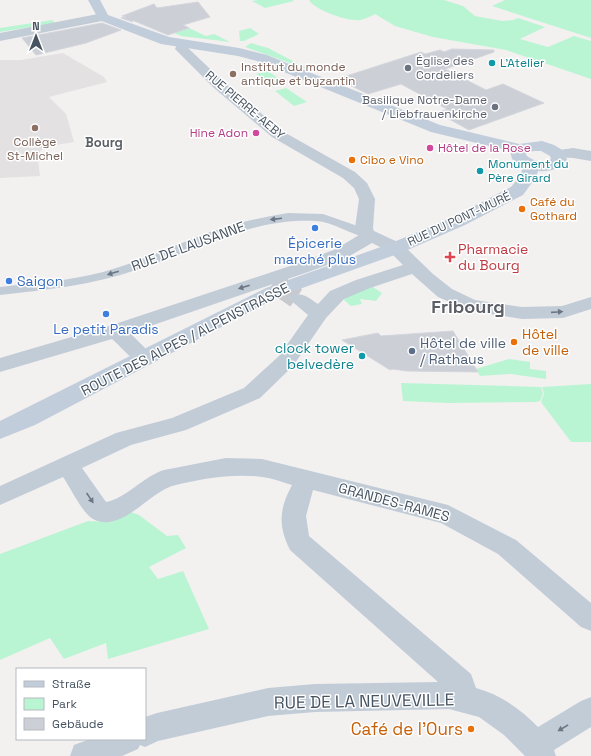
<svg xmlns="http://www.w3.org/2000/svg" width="591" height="756" font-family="'Space Grotesk',sans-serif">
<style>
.education{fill:#e4e1e2}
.green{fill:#baf5d3}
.building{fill:#cccfd6;stroke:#d4d6dd}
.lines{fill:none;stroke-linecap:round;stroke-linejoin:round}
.minor-tunnel-far1{stroke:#c8c9cc;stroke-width:16;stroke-dasharray:16 8;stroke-linecap:butt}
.minor-tunnel{stroke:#c8c9cc;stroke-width:21;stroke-dasharray:21 10;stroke-linecap:butt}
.pedestrian{fill:#c2ccd7;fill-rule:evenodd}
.minor{fill:#c2ccd7;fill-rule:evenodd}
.tertiary{fill:#c2ccd7;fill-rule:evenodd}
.secondary{fill:#c1cddb;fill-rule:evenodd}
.oneway{fill:#6b7784}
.culture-dot{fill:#0f9aa8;stroke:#fff;stroke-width:1.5}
.worship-dot{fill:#6b7280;stroke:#fff;stroke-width:1.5}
.education-dot{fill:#8d6e63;stroke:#fff;stroke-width:1.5}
.hotel-dot{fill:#d1479c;stroke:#fff;stroke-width:1.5}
.food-dot{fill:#e8710a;stroke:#fff;stroke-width:1.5}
.shop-dot{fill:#3f7fe0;stroke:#fff;stroke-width:1.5}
.health-dot{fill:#e0444e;stroke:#fff;stroke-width:1.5}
.service-dot{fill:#5c6f8a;stroke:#fff;stroke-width:1.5}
.labels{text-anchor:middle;stroke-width:3;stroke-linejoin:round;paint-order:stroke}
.far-worship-label{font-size:12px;fill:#5b616d;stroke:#fff;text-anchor:start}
.far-culture-label{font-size:12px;fill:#0d838f;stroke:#fff;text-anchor:start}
.far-education-label{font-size:12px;fill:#785e54;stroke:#fff;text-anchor:start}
.far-street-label{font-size:12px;fill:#465360;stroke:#fff}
.far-hotel-label{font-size:12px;fill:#b23c85;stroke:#fff;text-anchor:end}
.far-food-label{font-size:12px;fill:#c56008;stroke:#fff;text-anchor:start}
.far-neighbourhood-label{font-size:13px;font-weight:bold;fill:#5c6066;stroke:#fff}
.shop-label{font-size:14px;fill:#366cbe;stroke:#fff}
.street-label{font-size:14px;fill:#465360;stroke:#fff}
.health-label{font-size:14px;fill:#be3a42;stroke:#fff;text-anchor:start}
.food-label{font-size:14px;fill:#c56008;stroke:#fff;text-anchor:start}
.service-label{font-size:14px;fill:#4e5e75;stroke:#fff;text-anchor:start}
.culture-label{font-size:14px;fill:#0d838f;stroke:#fff;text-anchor:end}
.near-street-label{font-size:17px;fill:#465360;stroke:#fff}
.near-food-label{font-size:17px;fill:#c56008;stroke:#fff;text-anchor:end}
.district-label{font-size:18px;font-weight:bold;fill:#5c6066;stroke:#fff}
</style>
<rect width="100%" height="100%" fill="#f3f0f0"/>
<path class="education" d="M63 53 104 77 107 82 49 97 66 114 74 142 50 146 40 151 38 160 40 176 0 178V60H21Z"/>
<g class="green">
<path d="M258 0H292L294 1 265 8 252 1Z"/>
<path d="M309 0H444L463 6 475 16 502 21 513 20 518 18 545 27 520 39 548 47 574 36 591 41V79L506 50 433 37 395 26 375 14C371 16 365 19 360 20 349 22 314 10 309 0Z"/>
<path d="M505 0H591V38L492 6Z"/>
<path d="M52 20 55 23 0 32V28Z"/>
<path d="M189 28 206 36 214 34 230 42 181 36 174 33Z"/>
<path d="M250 28 259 34 244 41H240L239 31Z"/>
<path d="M251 43 268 48 310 70 245 47Z"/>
<path d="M268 71 278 78 282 84 270 87 265 80 256 74Z"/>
<path d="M286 88 307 102 294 106 275 91Z"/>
<path d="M370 285 382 293 376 301 360 299 362 304 351 306 344 300 345 296Z"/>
<path d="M509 359 530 362V369L546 371V379L511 374 480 376 476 369Z"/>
<path d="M401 383 541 387 543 394 540 401 536 402 448 403 403 401Z"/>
<path d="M591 384V442H571L541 402 544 394 542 387Z"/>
<path d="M128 511 139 515 167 536 178 535 186 548 149 567 158 579 183 571 209 629 108 659 106 643 64 659 50 638 0 660V554L88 521 110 522Z"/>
</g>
<g class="building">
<path d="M198 2 210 17 183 25 189 28 168 35 132 20 133 22 121 18 126 17 122 16 154 4 157 8Z"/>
<path d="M102 23 121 30 86 43 36 55 22 38Z"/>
<path d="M452 49 494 50V52L445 69 486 90 503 84 544 103 469 130 438 113 447 109 401 84 368 94 337 79 421 52 425 54 440 50 444 52Z"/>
<path d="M453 331 478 372 407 371 392 369 390 370 342 340 378 333 381 336Z"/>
</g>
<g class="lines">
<path class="minor-tunnel-far1" d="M274 282 281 287"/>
<path class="minor-tunnel" d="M279 286 298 299"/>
<path class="pedestrian" d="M288 213 323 214 372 231 374 234 372 237 367 238C350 234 333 222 316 221 251 217 196 251 136 270 92 285 47 290 0 295V287C34 283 69 281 103 272 147 260 188 238 232 225 250 220 269 216 288 213Z"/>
<g class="minor">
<path d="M183 40 187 41 189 44 188 48 224 82 282 131 355 172 367 183 375 199 373 228 374 231 402 244 433 274 452 289 475 300 522 307 562 306 591 297V309L563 318 522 319 471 311 438 297 412 274 370 288 344 299 326 318 293 366 260 398 186 430 131 445 82 468 106 502C125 499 144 476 164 470L226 458 262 459 448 505 516 540 591 603V631L581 627 498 554 441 523 313 490 306 516 309 536 471 674 476 688C501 695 520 709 538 727L581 701 591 697V727L554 750 556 756H525L504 735 479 717 449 709 315 712 268 716 158 741 145 747 140 745 138 749 122 756H70L74 745 90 739H145V717L157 713 268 688 315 684 438 682 290 550C278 526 279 509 292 485 282 482 272 478 262 477 235 473 198 479 172 486 149 493 120 534 93 519 83 514 70 487 63 477L0 505V486L116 433 172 418 244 388 279 356 308 315 289 299 291 295C303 292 309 298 318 304L330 291 356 280 403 265 390 252 372 243 348 257 311 271 130 333 155 358 152 363C135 367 124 349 112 339L0 372V358L109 326 299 263 336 249 359 235 355 228 359 199 354 188 343 178 272 137 214 88 175 49 179 41Z"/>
<path d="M573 148 591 151V161L573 158 553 157 550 154 553 151Z"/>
</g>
<path class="tertiary" d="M103 13 109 17 107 20 0 41V33Z"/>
<path class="secondary" d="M88 0H100L108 15 169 37 239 48 267 55 440 125 519 144 542 141 554 145 564 151 567 160C561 169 549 172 538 171L536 177 523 195 465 225 403 252 280 296 35 425 0 439V421L266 288 389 244 453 217 511 187 520 176 523 167 512 159 510 151 431 132 257 61 238 56 161 44 99 20ZM535 151H541L550 156 551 159C542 164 533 161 526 155L527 152Z"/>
</g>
<defs><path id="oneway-solid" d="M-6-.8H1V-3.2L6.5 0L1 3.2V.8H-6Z"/></defs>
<g class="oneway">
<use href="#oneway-solid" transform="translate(276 219) rotate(173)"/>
<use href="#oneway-solid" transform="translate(113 273) rotate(162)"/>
<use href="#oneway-solid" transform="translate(244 287) rotate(162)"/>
<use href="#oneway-solid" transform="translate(557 312) rotate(-4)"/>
<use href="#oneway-solid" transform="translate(90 498) rotate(56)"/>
<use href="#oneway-solid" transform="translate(563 728) rotate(149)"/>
</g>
<g class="culture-dot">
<circle cx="492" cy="63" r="4"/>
<circle cx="480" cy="171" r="4"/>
<circle cx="362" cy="356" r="4"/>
</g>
<g class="worship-dot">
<circle cx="408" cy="68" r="4"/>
<circle cx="495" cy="107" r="4"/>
</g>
<g class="education-dot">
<circle cx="233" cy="74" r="4"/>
<circle cx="35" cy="128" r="4"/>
</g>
<g class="hotel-dot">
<circle cx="256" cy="133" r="4"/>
<circle cx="430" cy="148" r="4"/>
</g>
<g class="food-dot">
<circle cx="352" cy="160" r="4"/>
<circle cx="522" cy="209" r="4"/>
<circle cx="514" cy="342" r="4"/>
<circle cx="471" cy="729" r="4"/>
</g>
<g class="shop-dot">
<circle cx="315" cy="228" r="4"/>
<circle cx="9" cy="281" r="4"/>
<circle cx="106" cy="314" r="4"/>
</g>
<path class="health-dot" d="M448 251h4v4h4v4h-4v4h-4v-4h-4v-4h4z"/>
<circle class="service-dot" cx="412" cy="351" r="4"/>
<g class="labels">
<g class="far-worship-label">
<text x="416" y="65">Église des<tspan x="416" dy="14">Cordeliers</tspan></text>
<text x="487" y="104" text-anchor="end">Basilique Notre-Dame<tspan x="487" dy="14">/ Liebfrauenkirche</tspan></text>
</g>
<g class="far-culture-label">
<text x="500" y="67">L'Atelier</text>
<text x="488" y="168">Monument du<tspan x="488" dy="14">Père Girard</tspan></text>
</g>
<g class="far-education-label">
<text x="241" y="71">Institut du monde<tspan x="241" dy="14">antique et byzantin</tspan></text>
<text x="35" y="146" text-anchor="middle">Collège<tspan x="35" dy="14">St-Michel</tspan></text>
</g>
<g class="far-street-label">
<text transform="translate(245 105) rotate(40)" y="4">RUE PIERRE-AEBY</text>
<text transform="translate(459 219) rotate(-25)" y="4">RUE DU PONT-MURÉ</text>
</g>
<g class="far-hotel-label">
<text x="248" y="137">Hine Adon</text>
<text x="438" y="152" text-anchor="start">Hôtel de la Rose</text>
</g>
<g class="far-food-label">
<text x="360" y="164">Cibo e Vino</text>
<text x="530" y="206">Café du<tspan x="530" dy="14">Gothard</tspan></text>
</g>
<g class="far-neighbourhood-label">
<text x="104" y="147">Bourg</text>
</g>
<g class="shop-label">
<text x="315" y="248">Épicerie<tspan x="315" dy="16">marché plus</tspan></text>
<text x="17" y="286" text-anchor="start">Saigon</text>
<text x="106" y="334">Le petit Paradis</text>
</g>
<g class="street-label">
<text transform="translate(188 246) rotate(-20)" y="5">RUE DE LAUSANNE</text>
<text transform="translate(185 339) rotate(-27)" y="5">ROUTE DES ALPES / ALPENSTRASSE</text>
<text transform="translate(394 502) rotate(15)" y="5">GRANDES-RAMES</text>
</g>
<g class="health-label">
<text x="458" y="254">Pharmacie<tspan x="458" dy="16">du Bourg</tspan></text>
</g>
<g class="food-label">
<text x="522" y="339">Hôtel<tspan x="522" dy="16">de ville</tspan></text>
</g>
<g class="service-label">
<text x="420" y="348">Hôtel de ville<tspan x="420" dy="16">/ Rathaus</tspan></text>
</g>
<g class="culture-label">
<text x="354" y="353">clock tower<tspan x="354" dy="16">belvedère</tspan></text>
</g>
<g class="near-street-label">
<text transform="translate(364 701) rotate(-1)" y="6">RUE DE LA NEUVEVILLE</text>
</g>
<g class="near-food-label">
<text x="463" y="735">Café de l'Ours</text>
</g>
<g class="district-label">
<text x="468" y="313">Fribourg</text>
</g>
</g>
<rect x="16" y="668" width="130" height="72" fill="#ffffff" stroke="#b5babf"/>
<rect x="24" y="681" width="20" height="6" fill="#c1cddb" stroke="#b5babf"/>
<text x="52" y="688" font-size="12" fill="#465360">Straße</text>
<rect x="24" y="698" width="20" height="12" fill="#baf5d3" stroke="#b5babf"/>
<text x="52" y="708" font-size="12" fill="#465360">Park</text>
<rect x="24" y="718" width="20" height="12" fill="#cccfd6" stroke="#b5babf"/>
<text x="52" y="728" font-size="12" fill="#465360">Gebäude</text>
<g transform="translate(36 36)" stroke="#ffffff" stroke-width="3" paint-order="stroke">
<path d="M0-3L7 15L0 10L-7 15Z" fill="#465360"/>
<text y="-6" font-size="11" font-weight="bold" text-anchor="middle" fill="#465360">N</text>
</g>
</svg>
